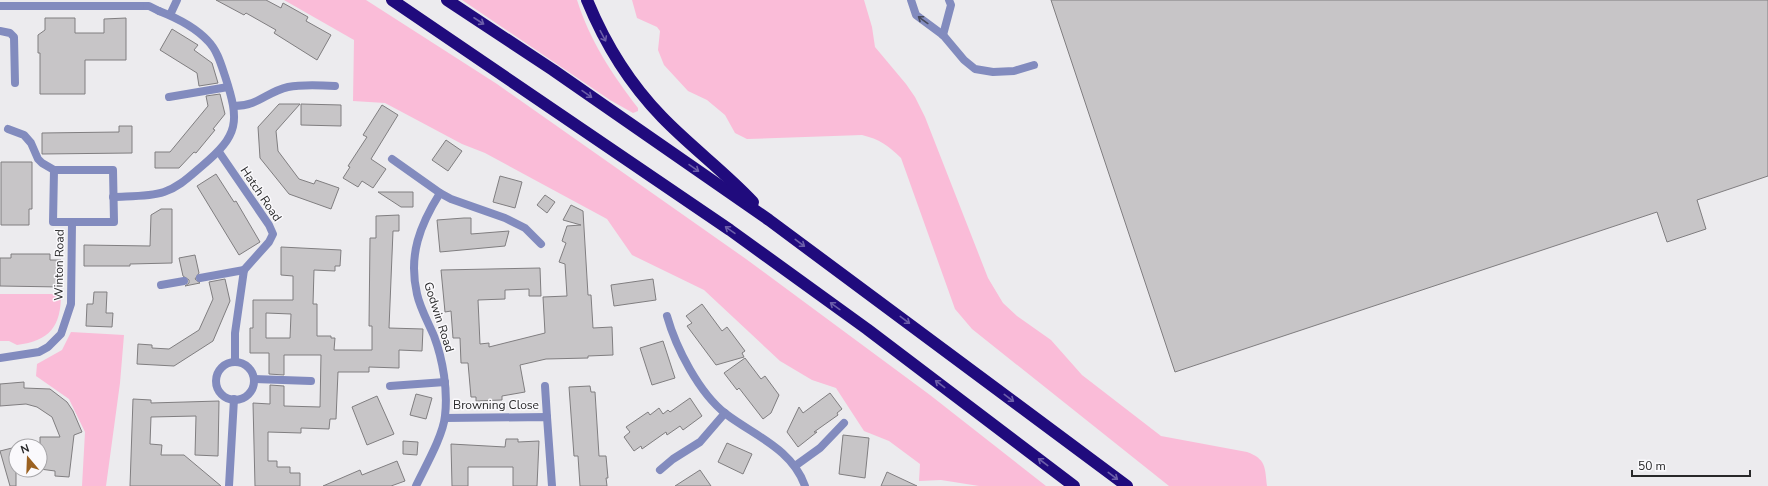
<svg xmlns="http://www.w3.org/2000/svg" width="1768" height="486" font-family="'Nunito Sans',sans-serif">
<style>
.green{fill:#fabcd8}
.building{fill:#c7c5c7;stroke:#807e80;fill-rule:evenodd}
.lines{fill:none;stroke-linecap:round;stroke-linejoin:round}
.lane{stroke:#828bbe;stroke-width:8}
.street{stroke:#828bbe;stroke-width:8}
.highway{stroke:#200b7d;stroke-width:12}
.oneway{stroke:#484b5d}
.oneway2{stroke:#6c5ea9}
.labels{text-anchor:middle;stroke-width:3;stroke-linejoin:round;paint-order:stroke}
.street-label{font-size:12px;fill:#282829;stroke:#faf9fc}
</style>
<rect width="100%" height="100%" fill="#ecebee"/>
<g class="green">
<path d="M284 0H366L497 84 746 259 930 395 1046 486H979L941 480 919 481 920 464 889 441 864 431 836 388 812 380 780 361 704 290 632 255 607 219 485 153 462 144 385 103 353 101 354 40Z"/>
<path d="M462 0H577C590 41 612 74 638 108V111L633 113 610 100Z"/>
<path d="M632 0H864L872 27 875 47 906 84 915 97 925 117 988 278 1003 303 1017 316 1051 340 1082 375 1161 436 1247 452C1266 459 1265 467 1267 486H1169L972 329 955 309 901 158C889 146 879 139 862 135L747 139 735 133 725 115 707 100 688 91 664 65 658 50 660 31 657 27 637 18Z"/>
<path d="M0 294H61C61 326 50 341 17 345L9 341H0Z"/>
<path d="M71 332 124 335 120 383 106 486H82L85 432 69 399 36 376 37 364 62 350Z"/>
</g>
<g class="building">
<path d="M216 0H266L281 8 283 3 308 17 306 21 331 35 317 60 274 33 276 30 246 13 244 15Z"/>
<path d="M1051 0H1768V176L1697 200 1706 229 1667 242 1657 212 1175 372Z"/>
<path d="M45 18H75V33H104V19L126 18V60H85V94H40V53H38V35L45 30Z"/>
<path d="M172 29 198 45 194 50 212 63 218 83 199 86 197 73 160 50Z"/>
<path d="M220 94 225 114 213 129 215 130 196 153 194 152 179 168H155V152H170L208 106 206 96Z"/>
<path d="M279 104H300L276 131 278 151 299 179 314 184 316 180 339 188 331 209 289 194 260 158 258 127Z"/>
<path d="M301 104 341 105V126L301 125Z"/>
<path d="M382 105 398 115 371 159 386 169 373 188 362 181 358 187 343 178 350 167 348 166 367 137 363 135Z"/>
<path d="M119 126H132V153L42 154V133L119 132Z"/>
<path d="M446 140 462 151 448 171 432 160Z"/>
<path d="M1 162H32V209H29V225H1Z"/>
<path d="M216 174 234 202 236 201 260 242 239 255 197 186Z"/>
<path d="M500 176 522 182 515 208 493 202Z"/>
<path d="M378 192H413V207H401Z"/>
<path d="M545 195 555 202 547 213 537 205Z"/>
<path d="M571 205 583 211 588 295H591L593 328 612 327 613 355 588 356V358L546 359 520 365 525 392 502 396V400L476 401V397H471L468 363H461L460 338H453L451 311 445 312 441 270 540 268 541 296H529V289L505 290V299L478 300 480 344 489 343V347L545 333 543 297 567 296 565 264 559 262 566 243 562 241 567 226 581 225 563 220Z"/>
<path d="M161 209H172V263L130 264V266H84V245L150 246 151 215Z"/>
<path d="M399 215V231H393L389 328 423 329 422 351 399 350V368L369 367V372H338L336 419H330L329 429 301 428V433L268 432V461H277V467H290V473H300V486H255L253 403 270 404V385L284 386V406L320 407 321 355H284V375L269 374V353H250V328H253V300H293V276L281 275V247L341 250 340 266H335V271L314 270 313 304H317V336H331V338H335L334 350H372V326H369L370 238H376V216ZM266 313 291 314 290 338H266Z"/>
<path d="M464 218H471V234L509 231 505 246 440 252 437 220Z"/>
<path d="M11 254H50V260H61V287L0 286V258H11Z"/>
<path d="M195 255 199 273 195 279 200 283 185 286 189 283V280L183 276 179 258Z"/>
<path d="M225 279 230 301 213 341 174 366 137 364 138 344 152 345V348L169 349 199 330 213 299 209 282Z"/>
<path d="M653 279 656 300 614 306 611 285Z"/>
<path d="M94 292H107L106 313H113L112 327 86 326 87 304H93Z"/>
<path d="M702 304 722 331 727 327 745 351 742 353 744 357 716 365 687 326 692 323 686 316Z"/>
<path d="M663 341 675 378 652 385 640 348Z"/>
<path d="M745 358 761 379 765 376 779 395 771 413 763 419 739 388 737 390 724 373Z"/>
<path d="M24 382V388L50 389 67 402 73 411 82 432 74 435 69 477 55 476V471L40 469V437H60L52 417 37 407 26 404 0 406V384Z"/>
<path d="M590 386 591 392H595L599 456H606L608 478H606L607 486H580L578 456H574L569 387Z"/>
<path d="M830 393 842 409 837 413 838 415 814 432H817L798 447 787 432 799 407 803 413Z"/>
<path d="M416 394 432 398 426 419 410 415Z"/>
<path d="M377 396 394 434 367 445 352 407Z"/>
<path d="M690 398 702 416 683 430 680 426 667 435 666 432 642 449 641 446 634 451 624 437 630 432 626 427 648 412 650 415 659 408 663 414 668 410 670 412Z"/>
<path d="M133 399 151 400V403L219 401 218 456 195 455 196 416 151 417 150 444 162 445 161 455H184L221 486H130Z"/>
<path d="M843 435 869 438 865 478 839 474Z"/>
<path d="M506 439H518V442L539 441 537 486H513V467H468V486H452L451 444 505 447Z"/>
<path d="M403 441 418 442 417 455 403 454Z"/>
<path d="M727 443 752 454 743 474 718 462Z"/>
<path d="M16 447V486H10L0 451Z"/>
<path d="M397 461 405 481 391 486H323L360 470 362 475Z"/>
<path d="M700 470 711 486H675Z"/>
<path d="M887 472 917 486H881Z"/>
</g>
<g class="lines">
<g class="lane">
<path d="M911 0 916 15 943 35 964 60 975 69 993 72 1014 71 1034 65"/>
<path d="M140 6H149L159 11"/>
<path d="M943 35 951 5 949 0"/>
<path d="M169 97 228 87"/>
<path d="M8 129 24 135 31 143 38 159 42 163 54 170"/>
<path d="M200 278 244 270"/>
<path d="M161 285 184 281"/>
<path d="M254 379 311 381"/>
<path d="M795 466 820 448 844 423"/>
</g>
<g class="street">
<path d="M0 6H140"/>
<path d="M170 15 177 0"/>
<path d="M0 31 10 33 14 37 15 83"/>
<path d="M234 106C259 106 266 92 288 87 303 84 319 85 335 86"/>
<path d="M219 152 269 225 273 234 269 242 244 270 235 333V362"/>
<path d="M392 159 440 193C420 225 408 255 417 294 420 308 428 322 434 336 443 360 448 390 445 416 443 436 425 467 416 486"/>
<path d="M54 170H113L114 222H53Z"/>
<path d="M440 193 451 199 505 218 525 228 541 244"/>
<path d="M113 197C129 196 149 197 164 192 179 187 190 176 202 166 239 135 240 122 225 76 221 64 217 50 208 41 195 27 177 18 159 11"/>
<path d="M667 316C676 348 699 393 726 414 755 436 792 449 805 486"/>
<path d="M0 358 39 352 48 347 61 334 71 304 72 223"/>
<circle cx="235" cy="381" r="19"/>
<path d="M390 386 445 382"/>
<path d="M545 386 547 417"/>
<path d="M445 418 547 417 552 486"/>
<path d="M660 470 673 459 700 442 725 413"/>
<path d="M229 486 234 399"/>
</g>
<g class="highway">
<path d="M392 0 730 230 867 329 1074 486"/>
<path d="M447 0 553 70 769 220 1127 486"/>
<path d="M587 0C605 44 629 83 662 117 691 147 725 172 753 202"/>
</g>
</g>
<defs><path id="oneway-shaft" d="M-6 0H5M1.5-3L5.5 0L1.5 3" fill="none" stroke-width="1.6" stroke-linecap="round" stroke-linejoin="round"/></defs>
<use class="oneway" href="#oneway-shaft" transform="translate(923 20) rotate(-144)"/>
<g class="oneway2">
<use href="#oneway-shaft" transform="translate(479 21) rotate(33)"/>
<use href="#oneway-shaft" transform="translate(603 36) rotate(62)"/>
<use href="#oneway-shaft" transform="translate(587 94) rotate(35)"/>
<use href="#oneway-shaft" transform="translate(694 168) rotate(35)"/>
<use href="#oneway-shaft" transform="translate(730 230) rotate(-145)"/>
<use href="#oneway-shaft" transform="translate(800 243) rotate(37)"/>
<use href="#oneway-shaft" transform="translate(835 306) rotate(-144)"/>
<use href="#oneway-shaft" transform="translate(905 320) rotate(37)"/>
<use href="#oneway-shaft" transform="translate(940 384) rotate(-143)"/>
<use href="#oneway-shaft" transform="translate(1009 398) rotate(37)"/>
<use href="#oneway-shaft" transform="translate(1043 462) rotate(-143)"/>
<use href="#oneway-shaft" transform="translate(1113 476) rotate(37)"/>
</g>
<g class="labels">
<g class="street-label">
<text transform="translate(261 194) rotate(56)" y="4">Hatch Road</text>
<text transform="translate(59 265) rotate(-89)" y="4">Winton Road</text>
<text transform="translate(439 317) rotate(72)" y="4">Godwin Road</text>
<text x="496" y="409">Browning Close</text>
</g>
</g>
<g transform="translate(28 458) rotate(341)"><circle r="19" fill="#faf9fc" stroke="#a6a5a8"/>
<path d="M0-3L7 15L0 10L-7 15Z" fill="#9b6120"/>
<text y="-6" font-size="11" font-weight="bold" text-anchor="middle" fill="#282829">N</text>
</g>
<path d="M1632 470v6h118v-6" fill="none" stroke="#282829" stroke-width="2"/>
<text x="1638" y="470" font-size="12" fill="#282829" stroke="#faf9fc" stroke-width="3" paint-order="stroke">50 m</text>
</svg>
